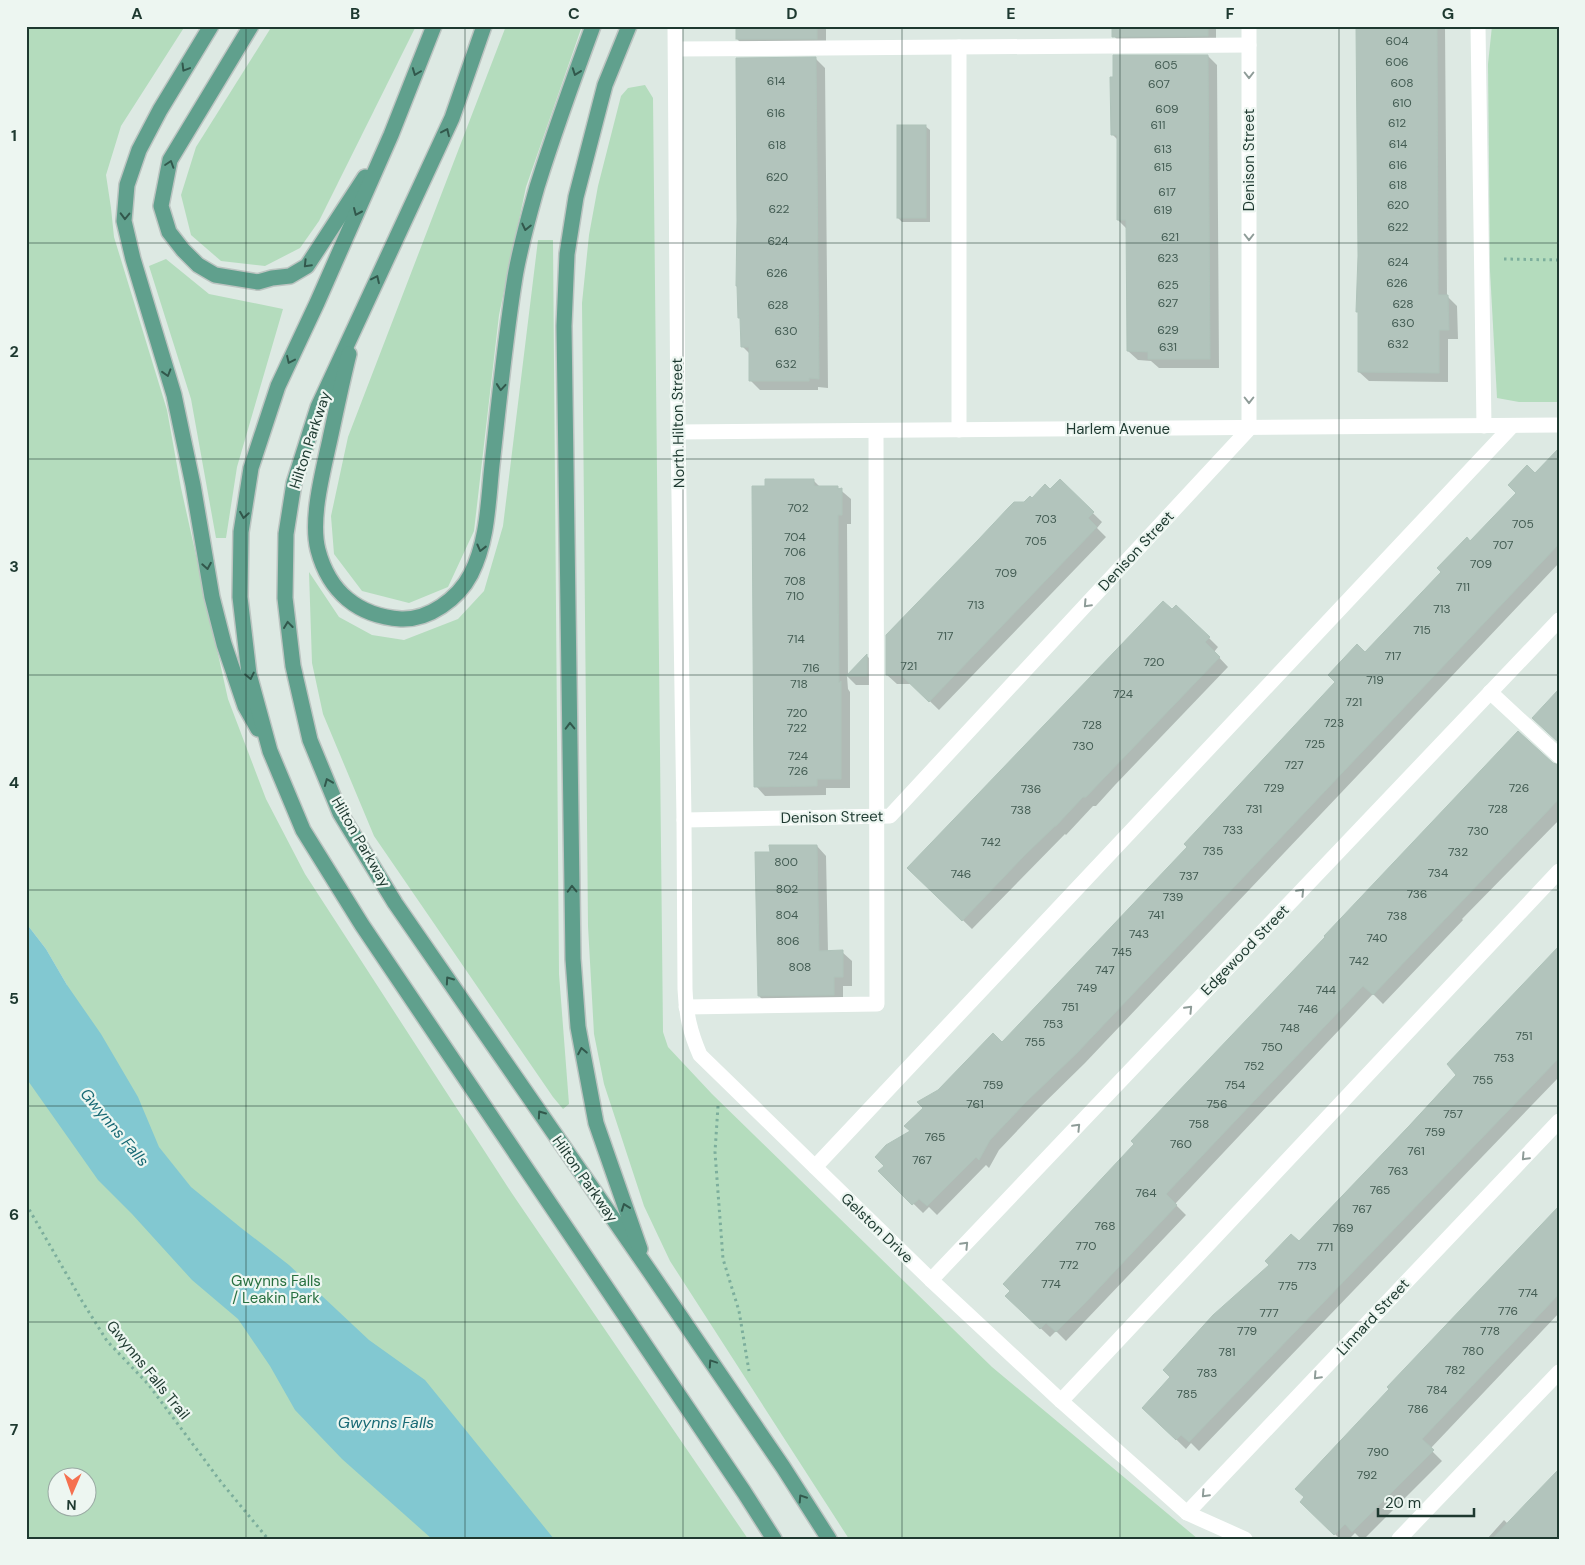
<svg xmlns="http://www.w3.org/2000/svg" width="1585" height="1565" font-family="'DM Sans',sans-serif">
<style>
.green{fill:#b4dcbd;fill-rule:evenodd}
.water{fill:#82c8d1}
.shadow{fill:#0003}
.building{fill:#b2c4bc;stroke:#afc3ba}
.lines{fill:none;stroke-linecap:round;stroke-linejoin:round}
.primary-casing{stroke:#bcc4c1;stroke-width:18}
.path{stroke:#7cae9c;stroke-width:3;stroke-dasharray:2.5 4;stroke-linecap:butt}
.service{stroke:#fff;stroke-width:15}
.minor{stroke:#fff;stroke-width:15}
.primary{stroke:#60a08d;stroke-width:15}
.oneway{stroke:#32584c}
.oneway2{stroke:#8e9c98}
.grid{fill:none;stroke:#1e3930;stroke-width:1;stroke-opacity:0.55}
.labels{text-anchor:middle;stroke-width:4.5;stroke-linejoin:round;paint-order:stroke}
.number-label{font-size:12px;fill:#435c53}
.street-label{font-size:15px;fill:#1e3930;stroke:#edf6f1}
.park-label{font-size:15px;fill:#287040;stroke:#edf6f1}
.water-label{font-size:16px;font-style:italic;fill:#186a75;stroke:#edf6f1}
.neatline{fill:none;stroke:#1e3930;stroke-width:2}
.grid-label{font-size:16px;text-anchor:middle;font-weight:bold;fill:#1e3930}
</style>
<rect width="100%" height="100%" fill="#dde9e3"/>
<g class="green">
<path d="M26 26H185L121 126 106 175 111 208 114 237 167 410 181 488 228 699 266 799 305 874 511 1192 748 1539H26V1014L67 985 46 949 26 923ZM58 1478H88V1508H58Z"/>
<path d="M272 26H416L319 221 300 248 265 266 221 261 191 235 181 195 196 147Z"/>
<path d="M506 26H582L526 187 499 315 474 531 448 587 409 603 362 591 334 554 331 516 348 437Z"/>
<path d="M1492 26H1559V402H1519L1497 398 1490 271 1488 64Z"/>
<path d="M645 85 653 98 663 1032 668 1047 712 1094 992 1367 1198 1539H849L670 1261 644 1206 604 1084 594 1034 588 926 582 303 589 235 598 186 621 96 628 88Z"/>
<path d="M538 240H553L559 974 569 1104 563 1109 553 1097 374 836 323 714 312 663 309 572 339 617 372 635 404 640 458 619 484 591 503 526Z"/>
<path d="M166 259 209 294 283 309 237 467 226 538H216L191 399 149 266Z"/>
</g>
<path class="water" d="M26 923 46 949 67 985 101 1034 138 1097 159 1147 191 1187 240 1227 289 1265 369 1340 425 1380 554 1539H432L342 1459 295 1410 270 1366 238 1319 192 1280 132 1214 98 1180 26 1078Z"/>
<g class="shadow">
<path d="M737 26H826V48H746L737 39Z"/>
<path d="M1114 26H1216V44L1122 45 1114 36Z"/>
<path d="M1358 26H1445L1447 296 1457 306 1458 339H1448V382L1369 381 1359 372Z"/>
<path d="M1208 56 1217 65 1219 368H1159L1151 361 1138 360 1128 351 1127 229 1118 220V140L1112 134Z"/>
<path d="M816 59 825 68 828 388 818 387V390H760L751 381V355L743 347Z"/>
<path d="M925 126 930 130V222H902L898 218Z"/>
<path d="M1559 464V563L1085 1063 1035 1112 999 1150 989 1168 986 1165 937 1215 929 1207 923 1213 880 1171 912 1131 925 1108 939 1091 1003 1044 1189 847 1365 654 1535 475Z"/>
<path d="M813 480 821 488 837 487 851 499V524H847L848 676 867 656 876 665V685H856L847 676 848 689 850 692V788H826V795L765 796 756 786 767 487Z"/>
<path d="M1060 481 1102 522 1097 528 1106 537 939 710 912 684H897L887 675 1024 503 1050 491Z"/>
<path d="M1172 611 1209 638 1218 647 1214 652 1228 667 1115 785 1096 806H1093L1066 835 1065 834 972 929 909 868Z"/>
<path d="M1552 764 1559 766V820L1462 919 1463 920 1383 1004 1373 994 1175 1204 1186 1215 1066 1341 1056 1331 1050 1337 1016 1305Z"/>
<path d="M817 846 826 856 828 952H842L852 961V986H843V1004L768 1005 759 996 771 853Z"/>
<path d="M1559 947V1077L1199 1451 1191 1443 1186 1449 1153 1417 1299 1243 1457 1075Z"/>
<path d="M1559 1207V1313L1430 1449 1442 1461 1364 1539H1361L1355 1533 1349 1539H1340L1302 1502Z"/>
<path d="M1504 1520 1508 1524 1559 1539H1487Z"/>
</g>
<g class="building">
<rect x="736" y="26" width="81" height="13"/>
<path d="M1112 26H1208V36L1112 37Z"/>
<path d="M1356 26H1437L1438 295H1448L1449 330H1439V373L1358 372V312H1356L1358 256Z"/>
<path d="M1113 55H1208L1210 359H1148V352L1127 351 1126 220H1117V135H1111L1110 77H1113Z"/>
<path d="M816 57 819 379 809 378V381H749V347H741L740 318H738L737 286H736L737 220 736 58Z"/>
<rect x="897" y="125" width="29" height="93"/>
<path d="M1559 448V544L1076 1054 1025 1103 990 1140 979 1160 976 1157 927 1206 919 1199 912 1205 878 1171 884 1166 875 1157 886 1145 910 1131 904 1126 923 1108 917 1102 938 1090 993 1033 1002 1042 1187 847 1184 844 1335 682 1328 675 1357 644 1365 652 1441 572 1437 568 1467 537 1470 541 1516 493 1508 485 1527 465 1535 473Z"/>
<path d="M765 479H814V486H838V489L842 488V515H838V545L839 683 841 681V779H817V786L754 787 752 486H765Z"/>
<path d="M1060 479 1094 512 1088 518 1097 527 929 702 901 675H886V635L978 540 1009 507 1014 502H1024L1030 496 1032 498 1045 484 1050 489Z"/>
<path d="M1163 601 1172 609 1176 605 1210 637 1205 642 1220 657 1106 776 1086 797H1083L1056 826H1055L1023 857 962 921 907 868Z"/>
<path d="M867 654V676H846Z"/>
<path d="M1559 689V743L1532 718Z"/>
<path d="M1518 731 1553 763 1559 765V799L1373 995 1363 986 1166 1194 1177 1205 1086 1302 1056 1332 1046 1323 1040 1329 1005 1296 1010 1291 1003 1284 1134 1144 1131 1141 1290 974 1325 937 1324 936Z"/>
<path d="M769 845H817L819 951 843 950V977H834V995L758 996 755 852H770Z"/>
<path d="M1559 946V1058L1189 1442 1181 1435 1176 1440 1142 1408 1170 1377 1163 1370 1213 1315 1269 1265 1265 1261 1291 1234 1299 1241 1409 1126 1456 1075 1447 1064Z"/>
<path d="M1559 1206V1294L1422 1439 1434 1450 1352 1532 1345 1524 1334 1535 1300 1502 1304 1497 1295 1489 1389 1389 1387 1387Z"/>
<path d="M1559 1469V1539H1492L1531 1498Z"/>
</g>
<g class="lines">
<g class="primary-casing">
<g id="primary">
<path d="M211 26 160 110 139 150 127 185 124 221 133 259 174 395 193 485 212 597 224 644 245 706 258 729"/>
<path d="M251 26 170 160 161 206 169 232 183 250 198 265 215 275 258 282 272 278 290 276 307 266 365 177"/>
<path d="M434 26 391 135 317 303 278 386 251 468 241 532 240 597 249 674 270 751 303 830 362 925 744 1492 774 1539"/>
<path d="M484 26 452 118 318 407 294 483 286 534 285 598 293 666 310 740 340 813 395 903 648 1269 783 1467 829 1539"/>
<path d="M629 26 605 85 576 197 567 254 564 326 573 959 578 1027 596 1123 640 1249"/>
<path d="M349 354C342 382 336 411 330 439 323 471 310 519 318 550 329 592 358 616 401 619 429 620 458 599 471 574 488 540 488 502 492 465 499 402 505 339 515 277 520 247 529 216 537 187 554 133 573 80 593 26"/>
</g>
</g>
<g class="path">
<path d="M1504 259 1559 260"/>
<path d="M718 1106 715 1152 723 1259 739 1311 749 1371"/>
<path d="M26 1204 82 1301 107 1341 148 1384 221 1482 268 1539"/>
</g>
<g class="service">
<path d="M1478 26 1484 426"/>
<path d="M959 47V430"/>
<path d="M676 49 1249 45"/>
<path d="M1490 692 1559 756"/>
<path d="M686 1007 877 1004 876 431"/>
<path d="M815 1167 1512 426"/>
<path d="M1061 1401 1559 871"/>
<path d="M1399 1539 1559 1372"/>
</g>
<g class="minor">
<path d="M675 26 678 432 684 820 685 989C686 1014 690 1032 700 1055L931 1280 1061 1401 1187 1513 1245 1539"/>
<path d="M678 432 1559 425"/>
<path d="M684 820 890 816 1249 429V26"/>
<path d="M931 1280 1559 620"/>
<path d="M1187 1513 1559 1121"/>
</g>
<use href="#primary" class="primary"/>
</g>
<defs><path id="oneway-chevron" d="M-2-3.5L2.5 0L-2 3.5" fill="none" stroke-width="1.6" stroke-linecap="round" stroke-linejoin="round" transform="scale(1.25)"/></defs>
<g class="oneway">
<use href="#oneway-chevron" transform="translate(185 68) rotate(121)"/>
<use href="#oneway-chevron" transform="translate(416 72) rotate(111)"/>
<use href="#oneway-chevron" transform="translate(576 72) rotate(110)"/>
<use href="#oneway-chevron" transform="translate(446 132) rotate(-65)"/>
<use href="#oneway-chevron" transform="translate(170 164) rotate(-72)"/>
<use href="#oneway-chevron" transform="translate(357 212) rotate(114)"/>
<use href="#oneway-chevron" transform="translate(125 216) rotate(91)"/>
<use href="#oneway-chevron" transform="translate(526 227) rotate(103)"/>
<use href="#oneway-chevron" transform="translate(307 264) rotate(134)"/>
<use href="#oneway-chevron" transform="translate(376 279) rotate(-65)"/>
<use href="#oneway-chevron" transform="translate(290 360) rotate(115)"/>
<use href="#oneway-chevron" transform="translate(167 373) rotate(73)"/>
<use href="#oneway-chevron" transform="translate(501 387) rotate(95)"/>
<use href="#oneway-chevron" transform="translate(244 515) rotate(99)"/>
<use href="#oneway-chevron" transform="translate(481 548) rotate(104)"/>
<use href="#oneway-chevron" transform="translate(207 566) rotate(80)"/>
<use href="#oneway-chevron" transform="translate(288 625) rotate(-97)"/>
<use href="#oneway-chevron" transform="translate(250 676) rotate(78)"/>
<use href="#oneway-chevron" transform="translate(570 726) rotate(-91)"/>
<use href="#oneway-chevron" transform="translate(328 782) rotate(-112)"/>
<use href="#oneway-chevron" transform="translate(572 889) rotate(-91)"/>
<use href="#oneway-chevron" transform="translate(449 980) rotate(-125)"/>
<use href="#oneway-chevron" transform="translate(582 1051) rotate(-101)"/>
<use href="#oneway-chevron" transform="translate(541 1114) rotate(-125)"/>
<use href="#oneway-chevron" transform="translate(625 1207) rotate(-110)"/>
<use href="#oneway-chevron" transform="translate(712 1363) rotate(-124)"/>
<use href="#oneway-chevron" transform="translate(802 1498) rotate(-123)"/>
</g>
<g class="oneway2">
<use href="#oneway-chevron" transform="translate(1249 75) rotate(90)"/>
<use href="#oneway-chevron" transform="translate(1249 237) rotate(90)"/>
<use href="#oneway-chevron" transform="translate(1249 400) rotate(90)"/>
<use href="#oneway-chevron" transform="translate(1087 604) rotate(133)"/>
<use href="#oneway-chevron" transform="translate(1301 892) rotate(-46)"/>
<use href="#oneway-chevron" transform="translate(1189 1009) rotate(-46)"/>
<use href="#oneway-chevron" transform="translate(1077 1127) rotate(-46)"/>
<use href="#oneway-chevron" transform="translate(1525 1157) rotate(133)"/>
<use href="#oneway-chevron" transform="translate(965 1245) rotate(-46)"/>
<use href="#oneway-chevron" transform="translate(1317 1376) rotate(133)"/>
<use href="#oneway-chevron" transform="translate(1205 1494) rotate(133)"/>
</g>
<path class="grid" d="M246 26V1539M465 26V1539M683 26V1539M902 26V1539M1120 26V1539M1339 26V1539M26 243H1559M26 459H1559M26 675H1559M26 890H1559M26 1106H1559M26 1322H1559"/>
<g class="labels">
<g class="number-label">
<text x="1397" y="45">604</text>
<text x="1397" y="66">606</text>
<text x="1166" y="69">605</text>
<text x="776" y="85">614</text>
<text x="1402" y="87">608</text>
<text x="1159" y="88">607</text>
<text x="1402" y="107">610</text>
<text x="1167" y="113">609</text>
<text x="776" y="117">616</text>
<text x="1397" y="127">612</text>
<text x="1158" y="129">611</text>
<text x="1398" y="148">614</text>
<text x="777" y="149">618</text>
<text x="1163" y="153">613</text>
<text x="1398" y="169">616</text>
<text x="1163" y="171">615</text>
<text x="777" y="181">620</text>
<text x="1398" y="189">618</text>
<text x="1167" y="196">617</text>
<text x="1398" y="209">620</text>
<text x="779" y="213">622</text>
<text x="1163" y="214">619</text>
<text x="1398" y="231">622</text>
<text x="1170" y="241">621</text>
<text x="778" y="245">624</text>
<text x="1168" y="262">623</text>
<text x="1398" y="266">624</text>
<text x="777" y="277">626</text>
<text x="1397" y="287">626</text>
<text x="1168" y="289">625</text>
<text x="1168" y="307">627</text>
<text x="1403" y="308">628</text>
<text x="778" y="309">628</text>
<text x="1403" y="327">630</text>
<text x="1168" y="334">629</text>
<text x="786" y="335">630</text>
<text x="1398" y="348">632</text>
<text x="1168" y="351">631</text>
<text x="786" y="368">632</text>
<text x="798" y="512">702</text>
<text x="1046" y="523">703</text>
<text x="1523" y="528">705</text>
<text x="795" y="541">704</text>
<text x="1036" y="545">705</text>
<text x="1503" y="549">707</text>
<text x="795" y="556">706</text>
<text x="1481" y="568">709</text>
<text x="1006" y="577">709</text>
<text x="795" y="585">708</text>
<text x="1463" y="591">711</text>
<text x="795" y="600">710</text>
<text x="976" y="609">713</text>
<text x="1442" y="613">713</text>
<text x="1422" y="634">715</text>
<text x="945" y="640">717</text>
<text x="796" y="643">714</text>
<text x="1393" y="660">717</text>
<text x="1154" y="666">720</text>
<text x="909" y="670">721</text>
<text x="811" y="672">716</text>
<text x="1375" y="684">719</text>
<text x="799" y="688">718</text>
<text x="1123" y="698">724</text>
<text x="1354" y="706">721</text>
<text x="797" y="717">720</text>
<text x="1334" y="727">723</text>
<text x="1092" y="729">728</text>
<text x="797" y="732">722</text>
<text x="1315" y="748">725</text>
<text x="1083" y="750">730</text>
<text x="798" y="760">724</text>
<text x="1294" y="769">727</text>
<text x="798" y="775">726</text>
<text x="1274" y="792">729</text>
<text x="1519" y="792">726</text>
<text x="1031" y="793">736</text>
<text x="1254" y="813">731</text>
<text x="1498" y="813">728</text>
<text x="1021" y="814">738</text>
<text x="1233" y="834">733</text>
<text x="1478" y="835">730</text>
<text x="991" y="846">742</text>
<text x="1213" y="855">735</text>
<text x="1458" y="856">732</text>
<text x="786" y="866">800</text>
<text x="1438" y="877">734</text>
<text x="961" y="878">746</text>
<text x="1189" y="880">737</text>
<text x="787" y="893">802</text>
<text x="1417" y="898">736</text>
<text x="1173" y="901">739</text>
<text x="787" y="919">804</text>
<text x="1156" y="919">741</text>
<text x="1397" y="920">738</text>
<text x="1139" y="938">743</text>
<text x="1377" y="942">740</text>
<text x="788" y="945">806</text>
<text x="1122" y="956">745</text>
<text x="1359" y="965">742</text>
<text x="800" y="971">808</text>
<text x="1105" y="974">747</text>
<text x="1087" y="992">749</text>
<text x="1326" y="994">744</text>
<text x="1070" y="1011">751</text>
<text x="1308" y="1013">746</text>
<text x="1053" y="1028">753</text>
<text x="1290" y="1032">748</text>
<text x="1524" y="1040">751</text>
<text x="1035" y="1046">755</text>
<text x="1272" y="1051">750</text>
<text x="1504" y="1062">753</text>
<text x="1254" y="1070">752</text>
<text x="1483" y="1084">755</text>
<text x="993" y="1089">759</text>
<text x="1235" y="1089">754</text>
<text x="975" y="1108">761</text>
<text x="1217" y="1108">756</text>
<text x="1453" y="1118">757</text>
<text x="1199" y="1128">758</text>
<text x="1435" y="1136">759</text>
<text x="935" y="1141">765</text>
<text x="1181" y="1148">760</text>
<text x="1416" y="1155">761</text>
<text x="922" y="1164">767</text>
<text x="1398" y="1175">763</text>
<text x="1380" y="1194">765</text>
<text x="1146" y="1197">764</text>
<text x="1362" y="1213">767</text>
<text x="1105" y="1230">768</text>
<text x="1343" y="1232">769</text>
<text x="1086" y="1250">770</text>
<text x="1325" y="1251">771</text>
<text x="1069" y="1269">772</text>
<text x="1307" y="1270">773</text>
<text x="1051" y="1288">774</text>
<text x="1288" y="1290">775</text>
<text x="1528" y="1297">774</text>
<text x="1508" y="1315">776</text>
<text x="1269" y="1317">777</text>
<text x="1247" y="1335">779</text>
<text x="1490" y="1335">778</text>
<text x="1473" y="1355">780</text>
<text x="1227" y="1356">781</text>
<text x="1455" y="1374">782</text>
<text x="1207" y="1377">783</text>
<text x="1437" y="1394">784</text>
<text x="1187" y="1398">785</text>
<text x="1418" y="1413">786</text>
<text x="1378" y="1456">790</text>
<text x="1367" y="1479">792</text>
</g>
<g class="street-label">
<text transform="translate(1249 160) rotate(-90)" y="5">Denison Street</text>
<text transform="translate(678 423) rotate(-91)" y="5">North Hilton Street</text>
<text x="1118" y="434">Harlem Avenue</text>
<text transform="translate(310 440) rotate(-72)" y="5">Hilton Parkway</text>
<text transform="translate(1136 551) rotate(-47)" y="5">Denison Street</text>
<text transform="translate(832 817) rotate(-1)" y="5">Denison Street</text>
<text transform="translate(361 842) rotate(60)" y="5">Hilton Parkway</text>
<text transform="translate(1245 950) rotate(-46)" y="5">Edgewood Street</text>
<text transform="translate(585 1179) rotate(55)" y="5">Hilton Parkway</text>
<text transform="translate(877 1228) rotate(44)" y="5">Gelston Drive</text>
<text transform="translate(1373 1317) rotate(-47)" y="5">Linnard Street</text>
<text transform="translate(148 1370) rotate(51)" y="5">Gwynns Falls Trail</text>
</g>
<g class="park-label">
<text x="276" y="1286">Gwynns Falls<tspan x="276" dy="17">/ Leakin Park</tspan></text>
</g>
<g class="water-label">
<text transform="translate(115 1127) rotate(50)" y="6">Gwynns Falls</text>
<text x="386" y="1428">Gwynns Falls</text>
</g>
</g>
<rect width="1585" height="1565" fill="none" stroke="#edf6f1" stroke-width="55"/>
<g transform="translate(72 1492) rotate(182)"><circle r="24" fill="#edf6f1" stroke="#9aaaa4"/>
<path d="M0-4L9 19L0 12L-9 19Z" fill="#f5704f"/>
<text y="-8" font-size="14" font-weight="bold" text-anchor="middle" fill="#1e3930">N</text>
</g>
<path d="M1378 1508v8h96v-8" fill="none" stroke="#1e3930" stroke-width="2.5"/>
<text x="1385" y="1508" font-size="15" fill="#1e3930" stroke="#edf6f1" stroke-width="4" paint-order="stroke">20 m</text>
<rect x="28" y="28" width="1530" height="1510" class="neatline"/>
<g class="grid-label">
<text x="137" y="19">A</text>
<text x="355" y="19">B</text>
<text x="574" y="19">C</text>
<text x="792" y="19">D</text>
<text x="1011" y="19">E</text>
<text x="1230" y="19">F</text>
<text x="1448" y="19">G</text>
<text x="14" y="141">1</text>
<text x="14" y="357">2</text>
<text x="14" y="572">3</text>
<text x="14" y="788">4</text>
<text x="14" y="1004">5</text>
<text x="14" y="1220">6</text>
<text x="14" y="1435">7</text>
</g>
</svg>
